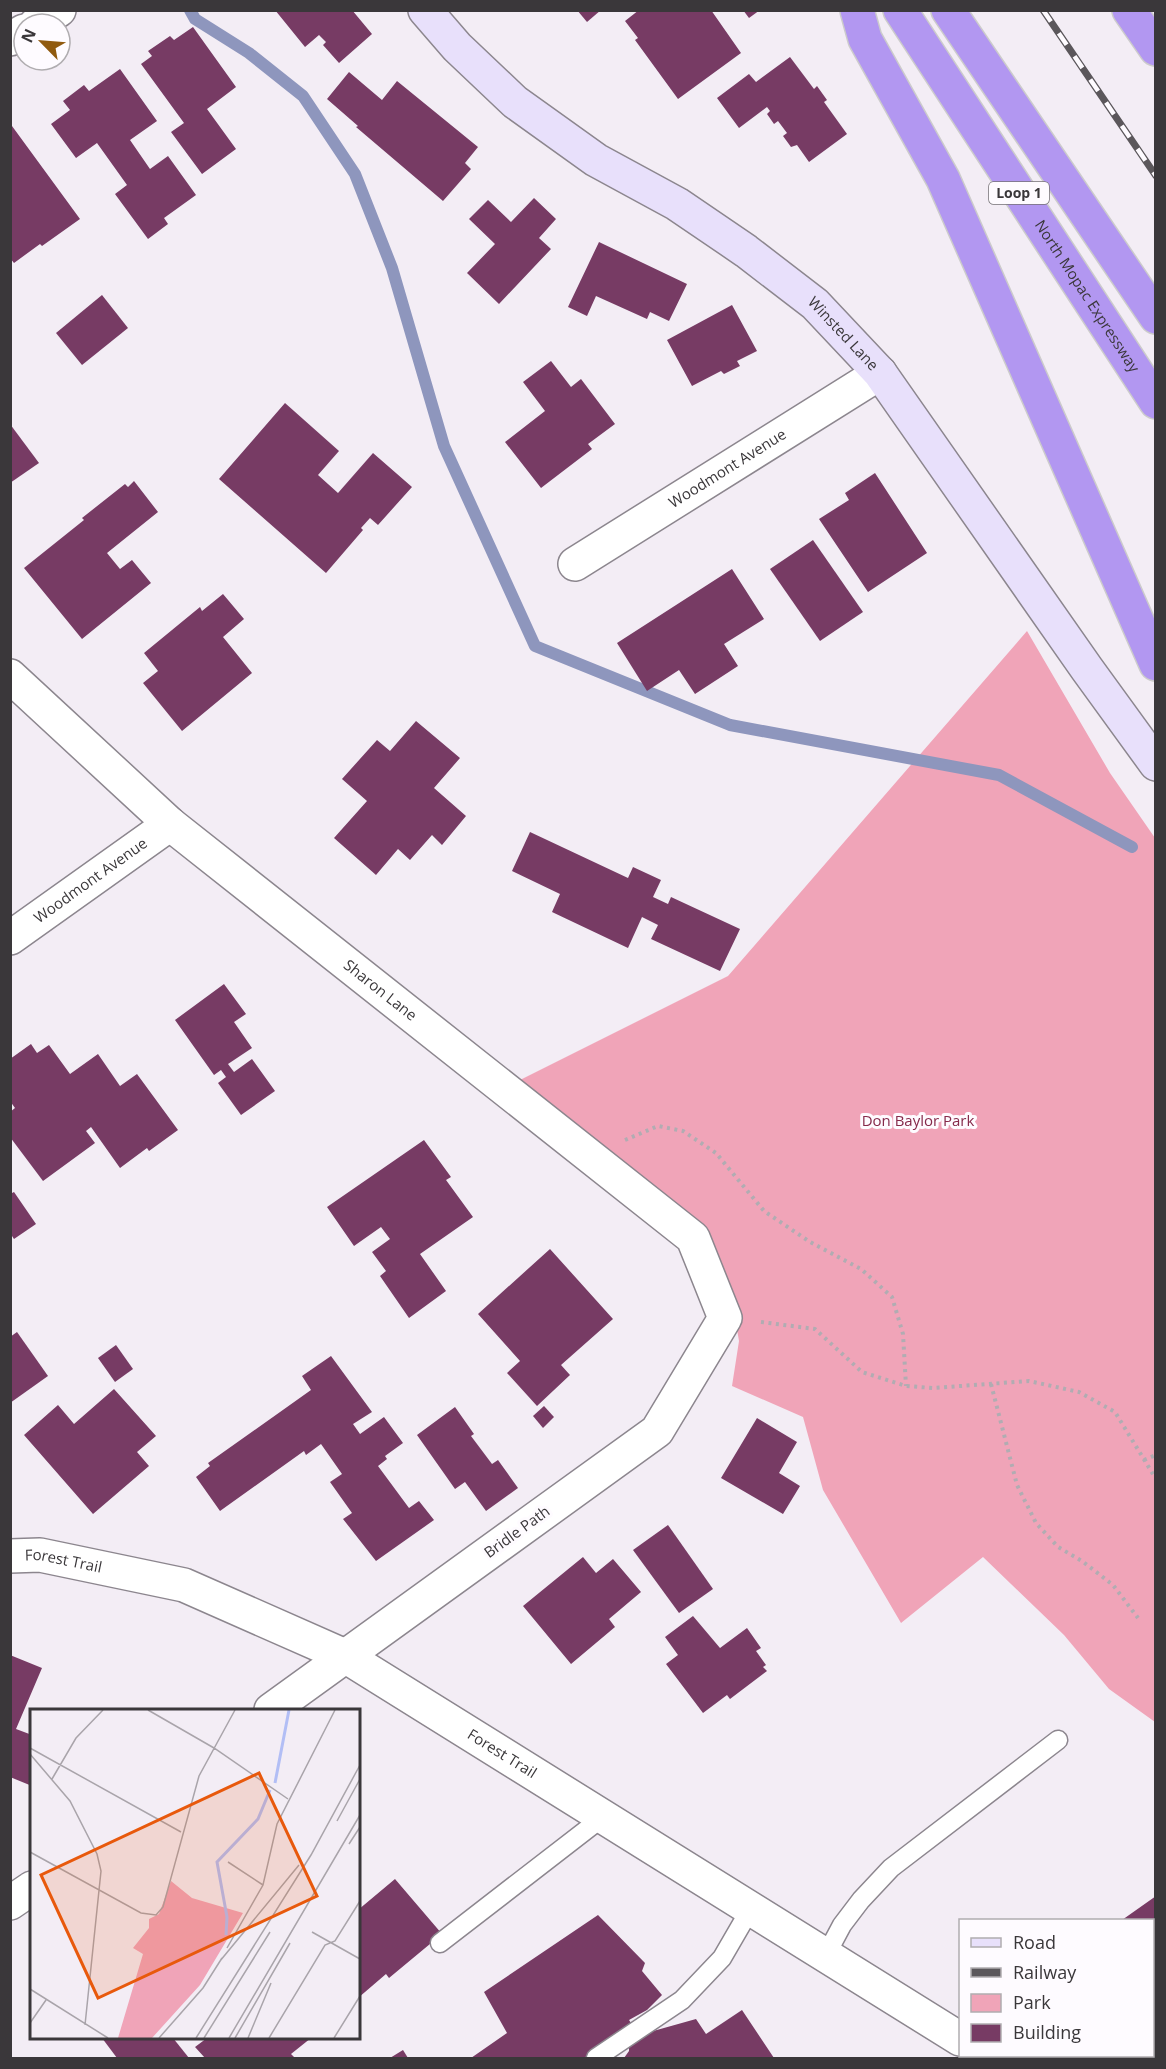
<svg xmlns="http://www.w3.org/2000/svg" width="1166" height="2069" font-family="'Open Sans',sans-serif">
<style>
.green{fill:#f0a4b8}
.lines{fill:none;stroke-linecap:round;stroke-linejoin:round}
.stream{stroke:#8e96bd;stroke-width:12}
.building{fill:#773b64}
.service-casing{stroke:#8c868e;stroke-width:21}
.minor-casing{stroke:#8c868e;stroke-width:36}
.secondary-casing{stroke:#8c868e;stroke-width:36}
.motorway-casing{stroke:#cccbcc;stroke-width:36}
.path{stroke:#b1acb2;stroke-width:4;stroke-dasharray:3 4.5;stroke-linecap:butt}
.service{stroke:#fff;stroke-width:18}
.minor{stroke:#fff;stroke-width:33}
.secondary{stroke:#e8e0fb;stroke-width:33}
.motorway{stroke:#b297f1;stroke-width:33}
.rail-casing{stroke:#5b575b;stroke-width:7}
.rail{stroke:#fefbff;stroke-width:4.5;stroke-dasharray:14;stroke-linecap:butt}
.labels{text-anchor:middle;stroke-width:6;stroke-linejoin:round;paint-order:stroke}
.shield{fill:#fefbff;stroke:#757275;stroke-width:1.5}
.shield-label{font-size:14px;font-weight:bold;fill:#3a373a}
.street-label{font-size:15px;fill:#3a373a;stroke:#fefbff}
.park-label{font-size:15px;fill:#862a4b;stroke:#fefbff}
.inset-river{fill:none;stroke:#b2bef5;stroke-width:3}
.inset-road{fill:none;stroke:#a9a4aa;stroke-width:1.5}
.view{fill:#e8590c;fill-opacity:0.15;stroke:#e8590c;stroke-width:3}
.inset-edge{fill:none;stroke:#3a373a;stroke-width:3}
</style>
<rect width="100%" height="100%" fill="#f3edf5"/>
<path class="green" d="M1027 631 1110 773 1155 838V1722L1109 1689 1064 1635 983 1557 901 1623 823 1490 803 1417 732 1386 739 1341 730 1289 518 1081 728 976Z"/>
<g class="lines">
<path class="stream" d="M190 10 195 19 249 53 303 96 355 174 392 268 444 446 535 646 730 725 999 775 1132 847"/>
</g>
<g class="building">
<path d="M275 10H352L372 34 339 63 323 45 326 42 319 35 305 47Z"/>
<path d="M577 10H601L587 22Z"/>
<path d="M639 10H711L741 53 678 99 635 40 638 38 625 21Z"/>
<path d="M743 10H760L749 18Z"/>
<path d="M193 27 236 87 207 109 236 149 202 174 171 132 184 123 141 64 152 56 148 51 170 36 174 40Z"/>
<path d="M790 57 814 89 817 86 827 100 824 102 847 134 809 162 797 145 791 147 783 136 787 133 778 121 774 124 767 114 770 111 767 107 739 128 717 98 749 74 756 82Z"/>
<path d="M120 69 157 121 130 140 150 169 168 156 196 195 164 218 168 224 148 239 115 194 127 185 97 143 76 158 51 124 70 110 63 101 84 85 89 91Z"/>
<path d="M349 72 382 100 397 81 478 147 465 163 471 169 443 201 356 127 358 126 327 99Z"/>
<path d="M12 126 80 219 42 246 40 244 14 263 10 258Z"/>
<path d="M534 198 556 219 539 238 551 249 499 304 467 273 495 244 469 219 488 200 511 222Z"/>
<path d="M599 242 687 284 669 321 650 312 647 319 596 296 587 316 568 307Z"/>
<path d="M102 295 128 328 82 365 56 333Z"/>
<path d="M732 305 757 351 737 361 740 366 724 374 721 371 692 386 667 340Z"/>
<path d="M551 361 571 387 581 379 615 424 588 444 592 449 541 488 505 442 545 411 523 382Z"/>
<path d="M285 403 339 451 318 475 338 493 373 453 412 487 378 525 370 518 361 528 363 530 326 573 219 479Z"/>
<path d="M10 424 39 463 10 483Z"/>
<path d="M875 473 927 553 868 592 819 519 849 500 845 493Z"/>
<path d="M134 481 158 512 107 553 120 569 132 560 151 583 82 639 24 568 84 520 82 518 125 484 128 487Z"/>
<path d="M813 540 863 612 820 641 770 569Z"/>
<path d="M732 569 764 619 724 644 738 666 695 694 679 670 647 691 617 643Z"/>
<path d="M223 594 244 619 223 637 252 673 182 731 143 683 158 671 144 653 200 607 202 611Z"/>
<path d="M416 721 460 758 434 788 466 816 442 845 432 835 410 860 398 849 376 875 334 838 367 801 342 779 377 740 390 751Z"/>
<path d="M530 832 628 878 633 867 661 880 653 897 668 904 671 897 740 929 720 971 651 939 658 925 642 917 628 948 552 912 560 894 512 871Z"/>
<path d="M224 984 246 1014 234 1022 252 1048 228 1064 234 1072 252 1059 275 1091 241 1115 218 1083 226 1077 221 1070 214 1075 175 1020Z"/>
<path d="M31 1044 37 1053 49 1045 70 1074 98 1054 120 1086 137 1074 178 1130 149 1151 147 1148 120 1168 91 1127 86 1131 95 1143 43 1181 10 1137V1112L15 1108 10 1101V1059Z"/>
<path d="M424 1140 451 1177 446 1180 473 1217 420 1254 446 1291 409 1318 380 1276 386 1271 372 1252 390 1239 381 1227 354 1246 327 1207Z"/>
<path d="M14 1192 36 1224 14 1239 10 1233V1194Z"/>
<path d="M550 1249 613 1319 561 1365 570 1375 537 1406 507 1373 520 1361 478 1314Z"/>
<path d="M17 1332 48 1376 10 1403V1337Z"/>
<path d="M116 1345 133 1369 115 1382 98 1358Z"/>
<path d="M331 1356 372 1412 353 1424 360 1434 384 1417 403 1443 385 1456 387 1459 378 1466 409 1508 419 1501 434 1520 376 1561 343 1519 352 1513 330 1482 342 1474 321 1444 306 1455 304 1451 220 1511 196 1477 210 1466 208 1463 311 1390 302 1376Z"/>
<path d="M114 1389 156 1436 137 1452 149 1466 93 1514 24 1435 58 1405 74 1424Z"/>
<path d="M544 1406 554 1417 543 1428 533 1416Z"/>
<path d="M455 1407 474 1434 471 1436 492 1464 498 1460 518 1488 486 1511 465 1482 455 1489 417 1435Z"/>
<path d="M757 1418 797 1442 779 1473 800 1486 783 1514 721 1478Z"/>
<path d="M668 1525 713 1589 679 1613 633 1550Z"/>
<path d="M583 1557 596 1573 613 1559 641 1592 609 1619 615 1627 571 1664 523 1606Z"/>
<path d="M693 1616 720 1648 747 1628 761 1648 756 1651 766 1665 763 1667 767 1671 730 1699 727 1695 703 1713 666 1664 678 1655 665 1637Z"/>
<path d="M10 1655 42 1668 16 1729 32 1735V1786L10 1777Z"/>
<path d="M395 1879 442 1934 389 1978 386 1974 358 1998V1910Z"/>
<path d="M1156 1896V1962L1152 1958V1920H1122Z"/>
<path d="M598 1915 645 1963 642 1971 662 1995 647 2010 629 2020 639 2035 696 2019 706 2034 742 2010 774 2058H624L629 2051V2047L586 2058H471L507 2033 484 1992Z"/>
<path d="M102 2038H173L189 2058H117Z"/>
<path d="M207 2038H311L291 2054 295 2058H205L195 2047Z"/>
<path d="M403 2050 408 2058H390Z"/>
</g>
<g class="lines">
<g class="service-casing">
<g id="service">
<path d="M440 1943 603 1817"/>
<path d="M826 1955 842 1925 861 1900 891 1868 1058 1740"/>
<path d="M596 2058 682 2000 722 1958 751 1908"/>
</g>
</g>
<g class="minor-casing">
<g id="minor">
<path d="M36 24 59 10"/>
<path d="M10 39 24 31"/>
<path id="s1" d="M575 564 880 373"/>
<path id="s2" d="M10 676 170 824 693 1238 725 1318 657 1431 271 1710"/>
<path id="s3" d="M10 938 170 824"/>
<path id="s4" d="M10 1556 40 1555 184 1585 345 1656 960 2039"/>
<path d="M10 1903 32 1888"/>
<path d="M987 2056 992 2058"/>
</g>
</g>
<g class="secondary-casing">
<g id="secondary">
<path id="s5" d="M425 10 457 47 515 102 596 160 677 204 746 251 815 304 880 373 1087 669 1156 764"/>
</g>
</g>
<g class="motorway-casing">
<g id="motorway">
<path d="M857 10 865 39 943 179 1156 664"/>
<path id="s6" d="M900 10 1156 402"/>
<path d="M948 10 1156 317"/>
<path d="M1129 10 1156 49"/>
</g>
</g>
<g class="path">
<path d="M625 1140 658 1126 683 1131 716 1153 764 1211 810 1242 861 1269 892 1297 903 1334 906 1386"/>
<path d="M761 1322 815 1329 862 1372 906 1386 933 1388 1029 1381 1079 1392 1115 1412 1156 1479"/>
<path d="M991 1384 1017 1485 1036 1523 1058 1547 1082 1561 1113 1585 1138 1618"/>
<path d="M1144 1460 1156 1455"/>
</g>
<use href="#service" class="service"/>
<use href="#minor" class="minor"/>
<use href="#secondary" class="secondary"/>
<use href="#motorway" class="motorway"/>
<g class="rail-casing">
<path id="rail" d="M1043 10 1156 176"/>
</g>
<use href="#rail" class="rail"/>
</g>
<g class="labels">
<rect class="shield" x="989" y="182" width="60" height="22" rx="4.5"/>
<g class="shield-label">
<text x="1019" y="198">Loop 1</text>
</g>
<g class="street-label">
<text dy="5" stroke="none"><textPath href="#s6" startOffset="342">North Mopac Expressway</textPath></text>
<text dy="5" stroke="none"><textPath href="#s5" startOffset="532">Winsted Lane</textPath></text>
<text dy="5" stroke="none"><textPath href="#s1" startOffset="180">Woodmont Avenue</textPath></text>
<text dy="5" stroke="none"><textPath href="#s3" startOffset="99">Woodmont Avenue</textPath></text>
<text dy="5" stroke="none"><textPath href="#s2" startOffset="486">Sharon Lane</textPath></text>
<text transform="translate(517 1532) rotate(-36)" y="5">Bridle Path</text>
<text dy="5" stroke="none"><textPath href="#s4" startOffset="54">Forest Trail</textPath></text>
<text dy="5" stroke="none"><textPath href="#s4" startOffset="538">Forest Trail</textPath></text>
</g>
<g class="park-label">
<text x="918" y="1126">Don Baylor Park</text>
</g>
</g>
<g transform="translate(30 1709)">
<rect width="330" height="330" fill="#f3edf5"/>
<path d="M141 172 162 189 213 204 170 276 122 329H88L113 245 103 239 119 219V210L129 205Z" fill="#f0a4b8"/>
<path class="inset-river" d="M245 74 259 1M196 226 197 208 187 153 228 110 240 81"/>
<path class="inset-road" d="M118 1 184 39 258 90M0 39 151 123M0 45 40 92 67 145 71 162 55 316M22 70 46 29 73 1M307 112 330 70M319 135 330 118M0 143 111 204 126 206 133 198 169 67 205 1M198 153 233 176M282 223 330 250M197 239 233 176 247 115 305 1M190 252 269 156M0 280 78 329M0 314 16 291M129 329 173 279 192 249M166 329 281 146 330 56M174 329 240 223M199 329 330 106M205 329 260 234M218 329 241 274M239 329 295 236 305 232 330 192M304 329 330 287"/>
<path class="view" d="M229 64 287 187 68 289 11 166Z"/>
<rect width="330" height="330" class="inset-edge"/>
</g>
<rect width="1166" height="2069" fill="none" stroke="#3a373a" stroke-width="24"/>
<rect x="959" y="1919" width="195" height="138" fill="#fefbff" stroke="#b0adb0" stroke-width="1.5"/>
<rect x="971" y="1938" width="30" height="9" fill="#e8e0fb" stroke="#b0adb0" stroke-width="1.5"/>
<text x="1013" y="1949" font-size="18" fill="#3a373a">Road</text>
<rect x="971" y="1968" width="30" height="9" fill="#5b575b" stroke="#b0adb0" stroke-width="1.5"/>
<text x="1013" y="1979" font-size="18" fill="#3a373a">Railway</text>
<rect x="971" y="1994" width="30" height="18" fill="#f0a4b8" stroke="#b0adb0" stroke-width="1.5"/>
<text x="1013" y="2009" font-size="18" fill="#3a373a">Park</text>
<rect x="971" y="2024" width="30" height="18" fill="#773b64" stroke="#b0adb0" stroke-width="1.5"/>
<text x="1013" y="2039" font-size="18" fill="#3a373a">Building</text>
<g transform="translate(42 42) rotate(295)"><circle r="28" fill="#fefbff" stroke="#b0adb0" stroke-width="1.5"/>
<path d="M0-4.5L10 22L0 15L-10 22Z" fill="#905a0f"/>
<text y="-9" font-size="16" font-weight="bold" text-anchor="middle" fill="#3a373a">N</text>
</g>
</svg>
